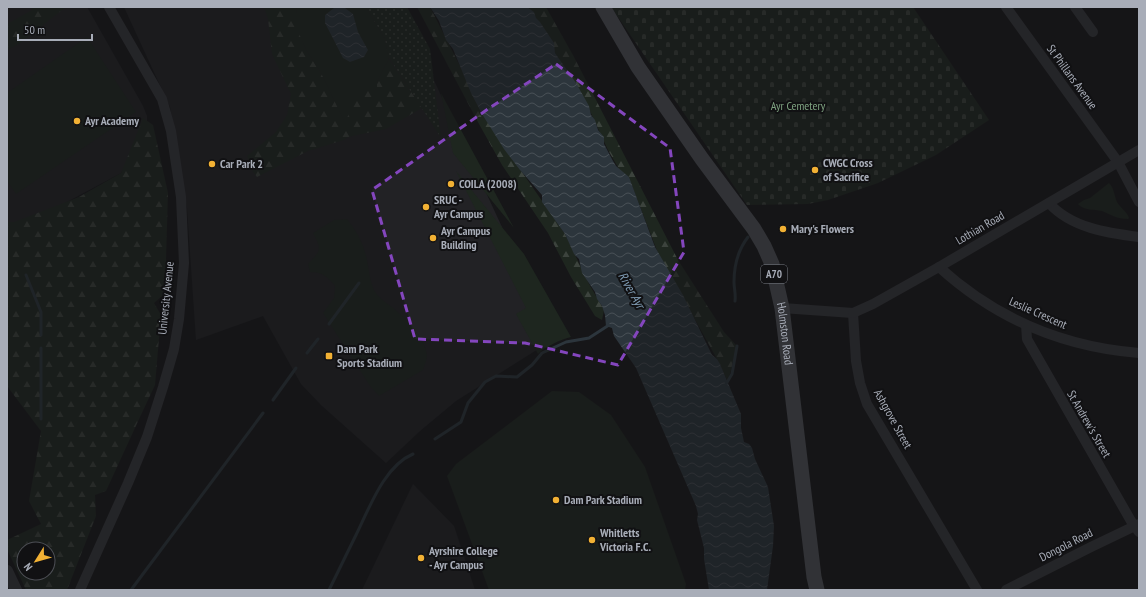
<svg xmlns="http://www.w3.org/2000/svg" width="1146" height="597" font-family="'PT Sans Narrow',sans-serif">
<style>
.built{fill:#222225}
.grass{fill:#1e261f}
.forest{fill:url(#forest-firs);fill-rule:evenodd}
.cemetery{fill:url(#cemetery-stones)}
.garden{fill:url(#garden-dots)}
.water{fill:url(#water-waves)}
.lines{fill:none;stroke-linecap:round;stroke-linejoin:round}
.stream{stroke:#2c353c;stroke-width:3}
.minor{stroke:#37383d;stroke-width:10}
.tertiary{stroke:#37383d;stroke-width:12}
.primary{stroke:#53555c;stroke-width:15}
.marked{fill:none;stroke:#8446be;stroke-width:3;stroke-dasharray:8 5;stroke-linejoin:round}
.poi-dot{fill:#f2b134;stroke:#111113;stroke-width:1.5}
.labels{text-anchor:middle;stroke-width:4;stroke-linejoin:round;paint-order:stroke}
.shield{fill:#111113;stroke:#7b7e86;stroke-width:1}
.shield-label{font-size:11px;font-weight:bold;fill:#a8adb8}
.street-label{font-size:12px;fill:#a8adb8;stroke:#111113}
.park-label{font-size:12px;fill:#7fa381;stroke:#111113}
.poi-label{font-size:12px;font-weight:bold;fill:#a8adb8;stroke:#111113;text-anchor:start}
.water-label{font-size:13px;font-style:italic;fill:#7f9bb3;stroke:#111113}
</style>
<defs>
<pattern id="forest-firs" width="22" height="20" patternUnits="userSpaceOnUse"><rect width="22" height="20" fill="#1e261f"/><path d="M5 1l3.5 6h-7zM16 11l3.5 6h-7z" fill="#3c433d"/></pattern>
<pattern id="cemetery-stones" width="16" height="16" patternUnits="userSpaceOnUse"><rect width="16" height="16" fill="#1e261f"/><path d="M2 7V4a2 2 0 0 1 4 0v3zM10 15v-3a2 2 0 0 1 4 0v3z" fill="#3c433d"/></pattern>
<pattern id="garden-dots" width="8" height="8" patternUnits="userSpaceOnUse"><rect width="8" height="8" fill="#1e261f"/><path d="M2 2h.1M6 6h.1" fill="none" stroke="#3c433d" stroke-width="1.8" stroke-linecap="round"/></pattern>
<pattern id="water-waves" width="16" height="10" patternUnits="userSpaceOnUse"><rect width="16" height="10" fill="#2c353c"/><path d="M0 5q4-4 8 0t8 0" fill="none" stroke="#485056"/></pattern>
</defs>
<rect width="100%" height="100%" fill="#161618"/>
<g class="built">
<path d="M7 7H87L143 106 147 116V126L121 173 7 234Z"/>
<path d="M124 7H400L554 339 456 401 420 431 386 463 321 405 301 384 263 316 196 340 187 208 170 107Z"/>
<path d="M413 484 454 526 475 590H362Z"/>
</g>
<g class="grass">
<path d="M297 7H366L385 39 389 59 377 82V89L374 91 345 124 322 75 306 50 294 24Z"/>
<path d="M87 37 136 112 16 194 7 181V93Z"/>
<path d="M441 93 514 228 453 153Z"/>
<path d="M456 171 524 254 571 337C560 340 546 346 538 354L516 314 526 308Z"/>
<path d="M1109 183C1114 188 1114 195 1117 202 1120 208 1127 211 1129 218L1128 219C1116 219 1112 215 1102 211 1094 209 1084 211 1078 204L1084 200 1090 198Z"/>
<path d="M347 219C357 231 364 245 367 260 369 270 370 281 374 290 378 297 385 302 392 307 406 319 424 335 427 355 427 360 424 366 423 370L379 396 370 386 323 313 334 298 335 286C327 277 323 272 310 272L308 264C321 250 322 250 313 233L334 220Z"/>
<path d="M552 391 579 392 611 415 645 467 686 584 685 590H489L447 476 456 464Z"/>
</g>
<g class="forest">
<path d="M31 7H66L19 44 7 50V24L32 10Z"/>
<path d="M264 7H297L295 24 306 50 322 75 345 123 356 96 366 87 374 91 377 89V82L389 59 422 108 386 129 348 137 344 140 308 151 257 177 253 172 247 156 276 132 287 115 291 94 272 54 268 19Z"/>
<path d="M417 7H430L492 129 565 234 589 284 604 310 602 320 595 316 571 277 548 233 502 165 479 124Z"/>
<path d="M527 7H546L574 57 678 260 724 332 737 346 728 382 717 359 658 253 631 183 619 169 608 150 585 100 555 53 545 30Z"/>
<path d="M143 118 153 125 168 193 166 259 170 289 154 303 161 315 155 385 140 417 106 491 95 495 96 516 67 590H26L7 549V540L41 524 29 501 41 431 7 386V222H14L79 197 121 173ZM24 549H48V573H24Z"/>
</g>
<path class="cemetery" d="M611 7H913L989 120 936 155 878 183 828 200 808 204 747 205Z"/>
<path class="garden" d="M366 7H407L430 49 441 138 388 56 385 39Z"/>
<g class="water">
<path d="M430 7H527L534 12 536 18 540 22 554 43 555 53 576 83 589 106 591 115 595 120 598 130 604 137V144L613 161 616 166 629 177 655 247 683 295 712 355 717 359 720 364 741 414V428L744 442 749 444 752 448 755 459 768 487 774 526 773 546 767 590H709L704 559V548L697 520 698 514 696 506 636 368 614 336 612 328 606 326 605 315 602 306 597 299 595 292 582 273 579 259 574 254 565 234 542 202V195L520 170 504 149 482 114 471 93 453 49 446 40 439 21Z"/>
<path d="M334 8H345L353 14 358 32 368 50 364 57 350 62 343 58 325 23V15Z"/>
</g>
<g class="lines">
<g class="stream">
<path d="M26 275 41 312V335"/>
<path d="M735 301C736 294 734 289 734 282 734 266 738 250 748 237"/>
<path d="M329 324 359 283"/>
<path d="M41 348V419"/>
<path d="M307 353 318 339"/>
<path d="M726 384 732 374 737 346"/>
<path d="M273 400 296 368"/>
<path d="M435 439 461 422 468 403 485 382 496 376 517 377 532 365 542 353 566 342 589 338 609 325"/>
<path d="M131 590 263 413"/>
<path d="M329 590C338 572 347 553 356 535 369 509 384 466 413 454"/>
</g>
<g class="minor">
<path d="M1006 7 1118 162 1139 202"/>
<path d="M1075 7 1093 32"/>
<path d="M1049 203C1071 228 1108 233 1139 237"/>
<path d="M939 267C995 318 1063 347 1139 353"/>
<path d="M782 308 853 313 856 361 860 383 867 404 977 590"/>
<path d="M853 313 873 304 939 267 1139 150"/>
<path d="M1026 325 1027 339 1131 521 1139 532"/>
<path d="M80 590 128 483 147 437 163 387 174 349 179 319 184 263 181 197 171 131 162 99 109 7"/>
<path d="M1006 590 1091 547 1139 524"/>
</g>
<path class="tertiary" d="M7 571 16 590"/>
<path class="primary" id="s1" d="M603 7 638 67 702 159 754 229 764 246 772 264 782 308 814 577 817 590"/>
</g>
<path d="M0 0H1146V597H0ZM556 64 670 148 684 252 618 365 525 343 415 339 372 190 488 109Z" fill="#161618" fill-opacity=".55" fill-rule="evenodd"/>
<path class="marked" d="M556 64 670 148 684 252 618 365 525 343 415 339 372 190 488 109Z"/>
<g class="poi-dot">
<circle cx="77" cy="121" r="4"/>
<circle cx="212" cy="164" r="4"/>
<circle cx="815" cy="170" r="4"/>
<circle cx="451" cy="184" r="4"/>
<circle cx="426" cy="207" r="4"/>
<circle cx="783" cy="229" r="4"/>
<circle cx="433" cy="238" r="4"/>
<rect x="325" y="352" width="8" height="8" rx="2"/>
<circle cx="556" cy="500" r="4"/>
<circle cx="592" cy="540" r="4"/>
<circle cx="421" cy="558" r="4"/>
</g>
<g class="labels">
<rect class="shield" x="761" y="265" width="26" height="18" rx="3"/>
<g class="shield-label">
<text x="774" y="278">A70</text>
</g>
<g class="street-label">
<text transform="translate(1072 77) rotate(54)" y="4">St Phillans Avenue</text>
<text transform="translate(980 228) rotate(-30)" y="4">Lothian Road</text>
<text transform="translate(166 298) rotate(-84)" y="4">University Avenue</text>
<text transform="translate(1038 313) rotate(24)" y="4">Leslie Crescent</text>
<text dy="4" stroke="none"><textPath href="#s1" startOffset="379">Holmston Road</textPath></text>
<text transform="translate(893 419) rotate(61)" y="4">Ashgrove Street</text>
<text transform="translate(1089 424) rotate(60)" y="4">St Andrew's Street</text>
<text transform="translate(1066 545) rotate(-27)" y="4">Dongola Road</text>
</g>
<g class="park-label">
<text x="798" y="110">Ayr Cemetery</text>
</g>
<g class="poi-label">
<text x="85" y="125">Ayr Academy</text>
<text x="823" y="167">CWGC Cross<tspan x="823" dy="14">of Sacrifice</tspan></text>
<text x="220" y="168">Car Park 2</text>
<text x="459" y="188">COILA (2008)</text>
<text x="434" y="204">SRUC -<tspan x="434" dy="14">Ayr Campus</tspan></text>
<text x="791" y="233">Mary's Flowers</text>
<text x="441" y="235">Ayr Campus<tspan x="441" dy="14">Building</tspan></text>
<text x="337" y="353">Dam Park<tspan x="337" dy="14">Sports Stadium</tspan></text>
<text x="564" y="504">Dam Park Stadium</text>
<text x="600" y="537">Whitletts<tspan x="600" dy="14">Victoria F.C.</tspan></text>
<text x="429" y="555">Ayrshire College<tspan x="429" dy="14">- Ayr Campus</tspan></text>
</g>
<g class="water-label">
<text transform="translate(632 290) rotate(60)" y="5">River Ayr</text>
</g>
</g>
<rect width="1146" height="597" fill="none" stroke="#a8adb8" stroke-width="16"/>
<g transform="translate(36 561) rotate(233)"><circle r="19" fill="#111113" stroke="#4d4f55"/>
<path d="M0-3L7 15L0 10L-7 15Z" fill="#f2b134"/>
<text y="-6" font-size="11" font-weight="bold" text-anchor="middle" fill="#a8adb8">N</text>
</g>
<path d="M18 34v6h74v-6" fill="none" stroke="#a8adb8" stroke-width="2"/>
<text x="24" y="34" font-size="12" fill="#a8adb8" stroke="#111113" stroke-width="3" paint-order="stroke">50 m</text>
</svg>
